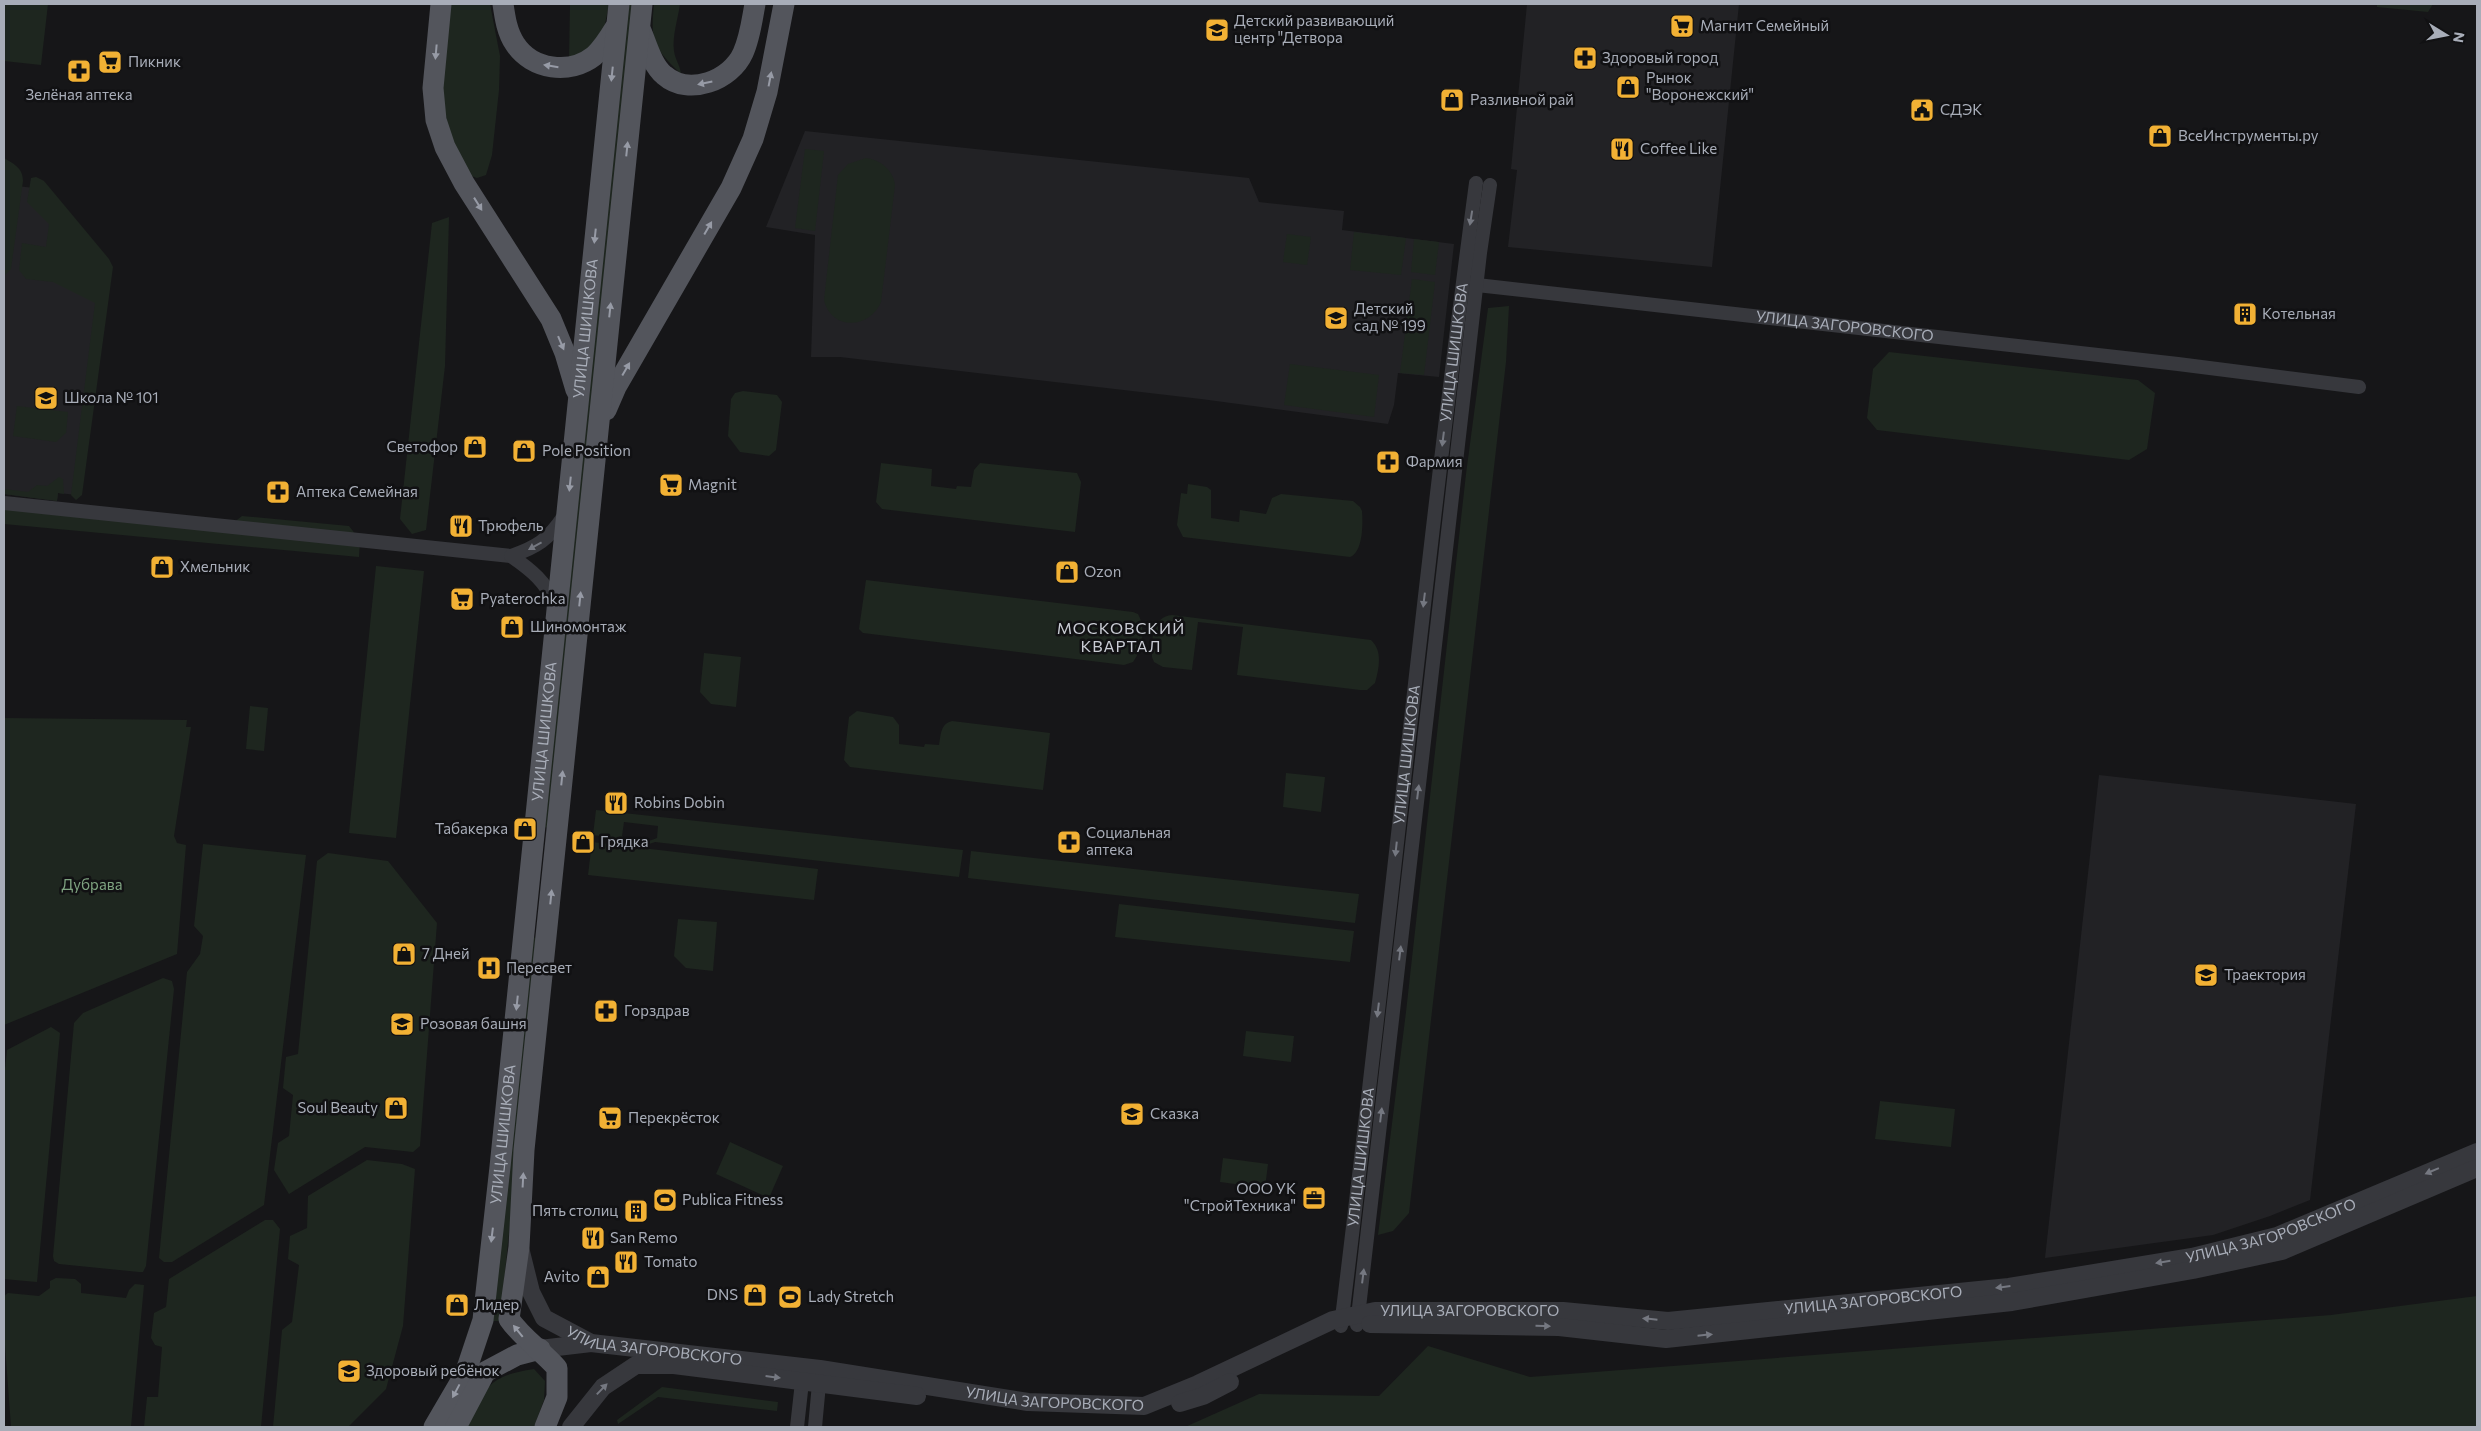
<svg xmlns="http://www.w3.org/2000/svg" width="2481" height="1431" font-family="Commissioner,sans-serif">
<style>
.built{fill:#222225}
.green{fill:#1e261f;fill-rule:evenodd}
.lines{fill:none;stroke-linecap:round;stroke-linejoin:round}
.minor{stroke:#37383d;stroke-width:14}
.tertiary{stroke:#37383d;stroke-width:18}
.primary{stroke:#53555c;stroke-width:21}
.oneway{fill:#979ba6}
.oneway2{fill:#757881}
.labels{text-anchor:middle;stroke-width:5;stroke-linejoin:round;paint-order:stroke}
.poi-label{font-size:15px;fill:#a8adb8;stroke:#111113;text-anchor:start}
.street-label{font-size:15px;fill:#a8adb8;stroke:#111113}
.park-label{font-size:15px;fill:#7fa381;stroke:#111113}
.neighbourhood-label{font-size:16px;letter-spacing:1px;fill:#c9ccd4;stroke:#111113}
</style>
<rect width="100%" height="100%" fill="#161618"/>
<g class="built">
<path d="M1527 4H1739L1712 267 1508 247 1517 170 1511 169Z"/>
<path d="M805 131 1249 178 1259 202 1344 211 1342 230 1454 244 1439 377 1398 373 1394 405 1388 424 1201 399 840 357H811L815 235 766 227Z"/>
<path d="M4 178 17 186 34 188 100 302 77 495 58 493 57 501 4 494Z"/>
<path d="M2099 775 2356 804 2310 1200 2270 1216 2213 1235 2045 1258Z"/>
</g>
<g class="green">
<path d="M4 4H48L41 65 4 61Z"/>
<path d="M450 4H490L500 56 499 90 492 155 486 175 477 178 466 174 452 149 441 90Z"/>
<path d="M570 4H609L603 34 599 42 569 61Z"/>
<path d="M626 4H635L550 828 542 827Z"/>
<path d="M654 4H680C678 19 672 36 674 51 675 59 680 65 681 74 654 48 650 41 654 4Z"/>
<path d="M2377 4H2433L2428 12 2377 7Z"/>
<path d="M805 149 824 151 815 231 795 228Z"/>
<path d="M4 158C14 164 23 168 23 181L11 269 4 276Z"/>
<path d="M866 158C881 160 893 170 895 185L881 302C870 329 831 331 824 300L838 175 848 164Z"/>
<path d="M36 177 44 181 109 259 113 267 82 495 76 500 71 495 95 303 53 282 26 279 19 270 22 243 46 247 49 224 27 202 31 178Z"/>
<path d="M449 217 445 366 426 530 412 534 400 519 432 223Z"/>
<path d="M1354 232 1406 238 1401 275 1350 270Z"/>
<path d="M1287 234 1311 237 1307 265 1283 262Z"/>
<path d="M1414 239 1439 242 1435 275 1411 272Z"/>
<path d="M1412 279 1435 282 1424 375 1400 373Z"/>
<path d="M1509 306 1506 362 1409 1213 1393 1231 1378 1235 1406 1012 1466 474 1488 308Z"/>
<path d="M1889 352 2138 380 2155 393 2147 449 2129 460 1877 430 1867 418 1873 369Z"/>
<path d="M1290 364 1379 375 1374 417 1284 405Z"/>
<path d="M743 391 777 395 782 402 776 450 769 456 740 452 728 436 731 399 735 393Z"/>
<path d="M17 406 68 412 66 433 56 442 13 436Z"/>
<path d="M881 463 932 469 931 486 956 489 957 486 971 487 974 470 980 463 1077 473 1081 482 1075 532 882 509 876 502Z"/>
<path d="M59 477 63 479 64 494 58 493 57 501 4 494V489L28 492 37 485 47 486Z"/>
<path d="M1188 484 1207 487 1211 490V518L1239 522 1240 510 1266 514 1272 498 1281 494 1353 501 1360 507 1362 511C1363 524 1363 552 1350 557L1183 537 1177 525 1181 493 1187 494Z"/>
<path d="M4 503 228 527 242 516 349 526 360 540 359 557 4 524Z"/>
<path d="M376 566 424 571 396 838 349 833Z"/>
<path d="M866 580 1133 612 1138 614C1146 627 1142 650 1133 662L1124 665 863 633 859 629Z"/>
<path d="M1172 615 1371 640C1383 651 1379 668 1375 683L1367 690H1360L1237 675 1243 627 1198 622 1192 670 1163 667 1154 662 1152 657C1152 641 1151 617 1172 615Z"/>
<path d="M704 653 741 657 736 707 711 704 700 692Z"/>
<path d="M250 706 268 708 264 751 246 749Z"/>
<path d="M857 711 893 717 899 725V744L924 747 925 744 939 745C941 735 940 724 952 721L1050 733 1043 790 850 767 844 760 849 717Z"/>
<path d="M4 718 187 720 186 727H191L174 836 177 843 186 845 177 954 4 1025Z"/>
<path d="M1286 773 1325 777 1321 812 1283 807Z"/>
<path d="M596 810 963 850 959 877 655 842 646 845 627 843 621 839 593 835ZM624 822 658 826 657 838C645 843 633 845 622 836Z"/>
<path d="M592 842 818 869 814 900 588 875Z"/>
<path d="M203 844 306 855 264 1205 172 1262H164L159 1258 187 972 200 954 203 936 194 926Z"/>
<path d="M971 851 1359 894 1355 923 968 878Z"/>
<path d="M328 853 388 861 437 923 420 1146 413 1152 365 1147 289 1194 274 1170 278 1143 289 1136 293 1095 283 1088 286 1057 298 1054 317 861Z"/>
<path d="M1119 904 1354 931 1350 962 1115 937Z"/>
<path d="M678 919 717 922 713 971 686 968 674 956Z"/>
<path d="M530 937 539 938 500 1321H491Z"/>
<path d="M163 978 172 981 174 989 146 1266 143 1272H139L59 1264 54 1261 53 1256 74 1023 83 1013Z"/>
<path d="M51 1027 60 1033 37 1282 4 1279V1079L7 1050Z"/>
<path d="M1246 1031 1294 1036 1291 1062 1243 1056Z"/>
<path d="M1880 1101 1955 1109 1951 1147 1875 1139Z"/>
<path d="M730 1142 783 1166 769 1198 716 1174Z"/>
<path d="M1223 1158 1268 1164 1265 1188 1220 1182Z"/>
<path d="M367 1160 402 1164 415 1169 403 1326 386 1389 348 1427H273L282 1330 292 1322 299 1265 288 1259 290 1236 307 1228 308 1196Z"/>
<path d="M265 1220H273L280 1229 261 1427H144L147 1397H158L162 1347 155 1345 151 1338 154 1313 166 1307 169 1279Z"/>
<path d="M56 1278 75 1279 81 1284V1293L126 1298 129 1290 135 1284 144 1285 131 1427H11L4 1332V1296L8 1293 39 1296 50 1288V1281Z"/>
<path d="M2477 1296V1427H1185L1259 1394 1379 1396 1428 1346 1530 1377 2331 1315Z"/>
<path d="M534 1369 545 1381 544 1400 534 1427H467C489 1386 484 1377 534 1369Z"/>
<path d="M662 1387 778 1402 777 1411 658 1397 618 1424 617 1420Z"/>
</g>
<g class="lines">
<g class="minor">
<path id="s1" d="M1477 285 2178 364 2359 387"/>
<path d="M4 503 511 556"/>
<path d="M557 605C544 581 533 571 511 556 537 547 548 540 564 516"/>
<path d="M1357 1325 1480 253 1490 185"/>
<path id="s2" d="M1341 1326C1388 945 1425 563 1476 183"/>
<path d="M797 1427 803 1373"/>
<path d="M815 1427 820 1373"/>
</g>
<g class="tertiary">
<path id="s3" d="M521 1252 531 1292 544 1318 591 1343 820 1369 1028 1402 1144 1406 1198 1384 1333 1320 1375 1311H1563L1668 1321 2009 1287 2192 1257 2277 1236 2477 1152"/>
<path d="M1370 1324 1559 1327 1666 1339 2012 1302 2193 1270 2282 1251 2477 1168"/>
<path d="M540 1349 591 1343"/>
<path d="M1180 1403 1203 1396 1230 1382"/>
<path d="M571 1427 603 1387 636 1365H674L917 1396"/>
</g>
<g class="primary">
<path d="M441 4 433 88 436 120 445 147 464 183 551 319 565 353 576 390"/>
<path d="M503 4C505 18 507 32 515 44 532 70 570 75 594 56 603 48 609 38 615 28"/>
<path d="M641 31C647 45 652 65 664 75 689 97 731 80 743 53 750 38 752 20 755 4"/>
<path d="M606 410 616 387 731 188 753 139 767 92 784 4"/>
<path id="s4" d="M434 1427 465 1374 483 1320 500 1167 619 4"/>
<path d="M456 1427 485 1372 517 1355 540 1349"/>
<path d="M545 1427 557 1397V1368C541 1350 522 1338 509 1319L519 1247 524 1150 642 4"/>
</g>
</g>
<defs><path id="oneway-solid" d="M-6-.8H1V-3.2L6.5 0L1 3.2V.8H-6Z" transform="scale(1.25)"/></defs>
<g class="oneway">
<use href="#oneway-solid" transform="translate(436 52) rotate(95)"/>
<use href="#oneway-solid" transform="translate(551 66) rotate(-171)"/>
<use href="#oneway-solid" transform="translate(612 74) rotate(96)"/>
<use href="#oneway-solid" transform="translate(770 79) rotate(-79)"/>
<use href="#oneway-solid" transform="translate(705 83) rotate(168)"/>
<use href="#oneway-solid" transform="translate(627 149) rotate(-84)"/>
<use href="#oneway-solid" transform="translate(478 204) rotate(58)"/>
<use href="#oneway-solid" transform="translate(708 228) rotate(-60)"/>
<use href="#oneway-solid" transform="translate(595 236) rotate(96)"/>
<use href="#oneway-solid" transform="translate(610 310) rotate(-84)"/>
<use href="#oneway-solid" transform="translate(561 343) rotate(67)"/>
<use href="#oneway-solid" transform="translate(626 369) rotate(-60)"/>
<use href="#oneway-solid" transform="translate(570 484) rotate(96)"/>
<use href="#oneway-solid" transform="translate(580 599) rotate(-84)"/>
<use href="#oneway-solid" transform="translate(562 778) rotate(-84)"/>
<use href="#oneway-solid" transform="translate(551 897) rotate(-84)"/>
<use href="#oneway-solid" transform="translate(517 1003) rotate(96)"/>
<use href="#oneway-solid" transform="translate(523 1180) rotate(-87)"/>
<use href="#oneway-solid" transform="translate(492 1235) rotate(97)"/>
<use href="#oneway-solid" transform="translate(518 1331) rotate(-129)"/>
<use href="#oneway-solid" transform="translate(456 1391) rotate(118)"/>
</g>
<g class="oneway2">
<use href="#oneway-solid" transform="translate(1471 218) rotate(99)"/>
<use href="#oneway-solid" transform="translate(1443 439) rotate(97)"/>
<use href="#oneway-solid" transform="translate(535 546) rotate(151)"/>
<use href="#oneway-solid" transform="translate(1424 600) rotate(97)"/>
<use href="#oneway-solid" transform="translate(1418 792) rotate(-83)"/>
<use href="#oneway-solid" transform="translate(1396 849) rotate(96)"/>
<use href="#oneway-solid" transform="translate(1400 953) rotate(-83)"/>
<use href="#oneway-solid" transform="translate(1378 1010) rotate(97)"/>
<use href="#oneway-solid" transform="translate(1381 1115) rotate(-83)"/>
<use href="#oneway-solid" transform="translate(2432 1171) rotate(157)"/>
<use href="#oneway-solid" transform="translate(2163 1262) rotate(171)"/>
<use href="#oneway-solid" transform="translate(1363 1276) rotate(-83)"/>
<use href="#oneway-solid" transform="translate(2003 1287) rotate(173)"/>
<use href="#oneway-solid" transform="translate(1650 1319) rotate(-174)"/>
<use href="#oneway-solid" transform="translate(1543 1326) rotate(2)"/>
<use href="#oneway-solid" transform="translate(1705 1335) rotate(-6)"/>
<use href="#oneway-solid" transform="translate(773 1377) rotate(7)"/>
<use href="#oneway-solid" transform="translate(602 1389) rotate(-46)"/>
</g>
<defs>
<g id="supermarket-square" transform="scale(1.25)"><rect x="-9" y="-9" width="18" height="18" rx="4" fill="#f2b134" stroke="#111113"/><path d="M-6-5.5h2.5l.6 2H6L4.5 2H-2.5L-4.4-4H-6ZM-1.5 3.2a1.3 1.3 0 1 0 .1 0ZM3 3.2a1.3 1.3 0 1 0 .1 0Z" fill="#111"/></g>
<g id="school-square" transform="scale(1.25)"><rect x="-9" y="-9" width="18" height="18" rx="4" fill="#f2b134" stroke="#111113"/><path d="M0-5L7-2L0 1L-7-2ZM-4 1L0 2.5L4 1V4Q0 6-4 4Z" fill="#111"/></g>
<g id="pharmacy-square" transform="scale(1.25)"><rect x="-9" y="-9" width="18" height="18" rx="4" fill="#f2b134" stroke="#111113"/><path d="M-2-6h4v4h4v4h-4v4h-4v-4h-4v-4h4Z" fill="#111"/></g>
<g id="shop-square" transform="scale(1.25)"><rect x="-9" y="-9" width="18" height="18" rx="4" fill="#f2b134" stroke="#111113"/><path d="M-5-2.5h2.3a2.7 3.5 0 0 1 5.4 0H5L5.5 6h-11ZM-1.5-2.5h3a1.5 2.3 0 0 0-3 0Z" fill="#111"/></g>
<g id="civic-square" transform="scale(1.25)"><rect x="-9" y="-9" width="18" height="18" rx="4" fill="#f2b134" stroke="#111113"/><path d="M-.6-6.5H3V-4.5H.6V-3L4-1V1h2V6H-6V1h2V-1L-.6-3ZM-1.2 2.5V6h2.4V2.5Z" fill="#111"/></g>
<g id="restaurant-square" transform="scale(1.25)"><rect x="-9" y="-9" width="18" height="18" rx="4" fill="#f2b134" stroke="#111113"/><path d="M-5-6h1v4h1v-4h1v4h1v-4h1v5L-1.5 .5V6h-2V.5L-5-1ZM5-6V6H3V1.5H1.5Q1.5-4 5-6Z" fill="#111"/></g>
<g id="building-square" transform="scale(1.25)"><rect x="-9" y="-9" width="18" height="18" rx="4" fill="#f2b134" stroke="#111113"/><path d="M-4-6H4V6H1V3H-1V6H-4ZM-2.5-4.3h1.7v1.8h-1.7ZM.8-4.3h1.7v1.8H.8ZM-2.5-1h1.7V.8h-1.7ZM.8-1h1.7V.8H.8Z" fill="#111"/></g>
<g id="hospital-square" transform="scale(1.25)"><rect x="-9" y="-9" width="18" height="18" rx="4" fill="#f2b134" stroke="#111113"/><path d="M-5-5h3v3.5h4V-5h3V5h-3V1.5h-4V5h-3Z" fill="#111"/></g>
<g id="office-square" transform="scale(1.25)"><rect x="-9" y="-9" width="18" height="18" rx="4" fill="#f2b134" stroke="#111113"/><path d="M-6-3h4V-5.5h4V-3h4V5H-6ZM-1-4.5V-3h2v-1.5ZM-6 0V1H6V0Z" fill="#111"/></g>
<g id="stadium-square" transform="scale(1.25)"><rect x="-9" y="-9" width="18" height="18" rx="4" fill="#f2b134" stroke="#111113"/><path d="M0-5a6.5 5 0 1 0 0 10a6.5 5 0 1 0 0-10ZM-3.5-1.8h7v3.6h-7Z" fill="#111"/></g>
</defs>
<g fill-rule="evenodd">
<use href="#supermarket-square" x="1682" y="26"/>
<use href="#school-square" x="1217" y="30"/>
<use href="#pharmacy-square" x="1585" y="58"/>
<use href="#supermarket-square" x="110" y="62"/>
<use href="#pharmacy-square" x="79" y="71"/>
<use href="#shop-square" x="1628" y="87"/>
<use href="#shop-square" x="1452" y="100"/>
<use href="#civic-square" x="1922" y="110"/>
<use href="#shop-square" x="2160" y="136"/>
<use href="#restaurant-square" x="1622" y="149"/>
<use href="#building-square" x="2245" y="314"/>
<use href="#school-square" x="1336" y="318"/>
<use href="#school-square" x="46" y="398"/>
<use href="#shop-square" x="475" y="447"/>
<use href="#shop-square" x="524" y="451"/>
<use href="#pharmacy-square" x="1388" y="462"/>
<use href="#supermarket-square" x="671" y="485"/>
<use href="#pharmacy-square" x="278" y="492"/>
<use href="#restaurant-square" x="461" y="526"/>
<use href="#shop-square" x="162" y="567"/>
<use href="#shop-square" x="1067" y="572"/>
<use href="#supermarket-square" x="462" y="599"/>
<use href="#shop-square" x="512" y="627"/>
<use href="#restaurant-square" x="616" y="803"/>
<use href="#shop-square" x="525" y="829"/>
<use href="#shop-square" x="583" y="842"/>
<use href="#pharmacy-square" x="1069" y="842"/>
<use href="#shop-square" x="404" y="954"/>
<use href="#hospital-square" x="489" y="968"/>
<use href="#school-square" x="2206" y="975"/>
<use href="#pharmacy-square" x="606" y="1011"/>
<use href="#school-square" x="402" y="1024"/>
<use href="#shop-square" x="396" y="1108"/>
<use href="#school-square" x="1132" y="1114"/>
<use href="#supermarket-square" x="610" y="1118"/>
<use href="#office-square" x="1314" y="1198"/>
<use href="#stadium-square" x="665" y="1200"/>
<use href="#building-square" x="636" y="1211"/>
<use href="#restaurant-square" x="593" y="1238"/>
<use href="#restaurant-square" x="626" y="1262"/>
<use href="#shop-square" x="598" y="1277"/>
<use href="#shop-square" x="755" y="1295"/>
<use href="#stadium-square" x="790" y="1297"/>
<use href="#shop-square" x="457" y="1305"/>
<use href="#school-square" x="349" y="1371"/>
</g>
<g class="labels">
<g class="poi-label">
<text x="1234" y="26">Детский развивающий<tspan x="1234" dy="17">центр "Детвора</tspan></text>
<text x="1700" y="31">Магнит Семейный</text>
<text x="1602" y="63">Здоровый город</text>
<text x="128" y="67">Пикник</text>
<text x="1646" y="83">Рынок<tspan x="1646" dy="17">"Воронежский"</tspan></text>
<text x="79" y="100" text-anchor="middle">Зелёная аптека</text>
<text x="1470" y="105">Разливной рай</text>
<text x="1940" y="115">СДЭК</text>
<text x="2178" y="141">ВсеИнструменты.ру</text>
<text x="1640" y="154">Coffee Like</text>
<text x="1354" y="314">Детский<tspan x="1354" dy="17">сад № 199</tspan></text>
<text x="2262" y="319">Котельная</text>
<text x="64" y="403">Школа № 101</text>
<text x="458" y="452" text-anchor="end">Светофор</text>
<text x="542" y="456">Pole Position</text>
<text x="1406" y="467">Фармия</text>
<text x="688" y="490">Magnit</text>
<text x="296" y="497">Аптека Семейная</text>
<text x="478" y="531">Трюфель</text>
<text x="180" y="572">Хмельник</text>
<text x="1084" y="577">Ozon</text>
<text x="480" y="604">Pyaterochka</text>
<text x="530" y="632">Шиномонтаж</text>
<text x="634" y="808">Robins Dobin</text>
<text x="508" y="834" text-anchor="end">Табакерка</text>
<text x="1086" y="838">Социальная<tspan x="1086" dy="17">аптека</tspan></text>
<text x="600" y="847">Грядка</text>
<text x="422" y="959">7 Дней</text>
<text x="506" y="973">Пересвет</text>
<text x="2224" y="980">Траектория</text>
<text x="624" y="1016">Горздрав</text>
<text x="420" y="1029">Розовая башня</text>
<text x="378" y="1113" text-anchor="end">Soul Beauty</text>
<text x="1150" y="1119">Сказка</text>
<text x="628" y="1123">Перекрёсток</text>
<text x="1296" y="1194" text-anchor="end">ООО УК<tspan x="1296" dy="17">"СтройТехника"</tspan></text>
<text x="682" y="1205">Publica Fitness</text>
<text x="618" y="1216" text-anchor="end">Пять столиц</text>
<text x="610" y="1243">San Remo</text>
<text x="644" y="1267">Tomato</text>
<text x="580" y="1282" text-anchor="end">Avito</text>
<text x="738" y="1300" text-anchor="end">DNS</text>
<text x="808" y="1302">Lady Stretch</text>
<text x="474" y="1310">Лидер</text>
<text x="366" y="1376">Здоровый ребёнок</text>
</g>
<g class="street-label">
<text dy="5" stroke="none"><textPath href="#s1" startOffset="370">УЛИЦА ЗАГОРОВСКОГО</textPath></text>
<text dy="5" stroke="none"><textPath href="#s4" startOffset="1115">УЛИЦА ШИШКОВА</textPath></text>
<text dy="5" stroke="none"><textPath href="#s2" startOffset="980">УЛИЦА ШИШКОВА</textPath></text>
<text dy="5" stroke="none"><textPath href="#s4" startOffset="710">УЛИЦА ШИШКОВА</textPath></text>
<text dy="5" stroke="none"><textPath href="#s2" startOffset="575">УЛИЦА ШИШКОВА</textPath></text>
<text dy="5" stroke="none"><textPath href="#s4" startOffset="305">УЛИЦА ШИШКОВА</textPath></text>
<text dy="5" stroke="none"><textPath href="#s2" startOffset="170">УЛИЦА ШИШКОВА</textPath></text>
<text dy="5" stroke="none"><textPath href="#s3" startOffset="1836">УЛИЦА ЗАГОРОВСКОГО</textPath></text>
<text dy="5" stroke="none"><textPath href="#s3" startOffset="1431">УЛИЦА ЗАГОРОВСКОГО</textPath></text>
<text dy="5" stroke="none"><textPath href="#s3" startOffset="1026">УЛИЦА ЗАГОРОВСКОГО</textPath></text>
<text dy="5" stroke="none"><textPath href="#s3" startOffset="186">УЛИЦА ЗАГОРОВСКОГО</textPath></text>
<text dy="5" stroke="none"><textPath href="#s3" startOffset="591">УЛИЦА ЗАГОРОВСКОГО</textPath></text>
</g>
<g class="park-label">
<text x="92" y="890">Дубрава</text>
</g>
<g class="neighbourhood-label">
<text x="1121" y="634">МОСКОВСКИЙ<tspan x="1121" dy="18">КВАРТАЛ</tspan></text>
</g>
</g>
<rect width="2481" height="1431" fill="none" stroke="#a8adb8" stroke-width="10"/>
<g transform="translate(2446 35) rotate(100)" stroke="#111113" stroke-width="4" paint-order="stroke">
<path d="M0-4L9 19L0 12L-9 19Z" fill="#a8adb8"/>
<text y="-8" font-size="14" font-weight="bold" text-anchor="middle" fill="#a8adb8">N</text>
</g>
</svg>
